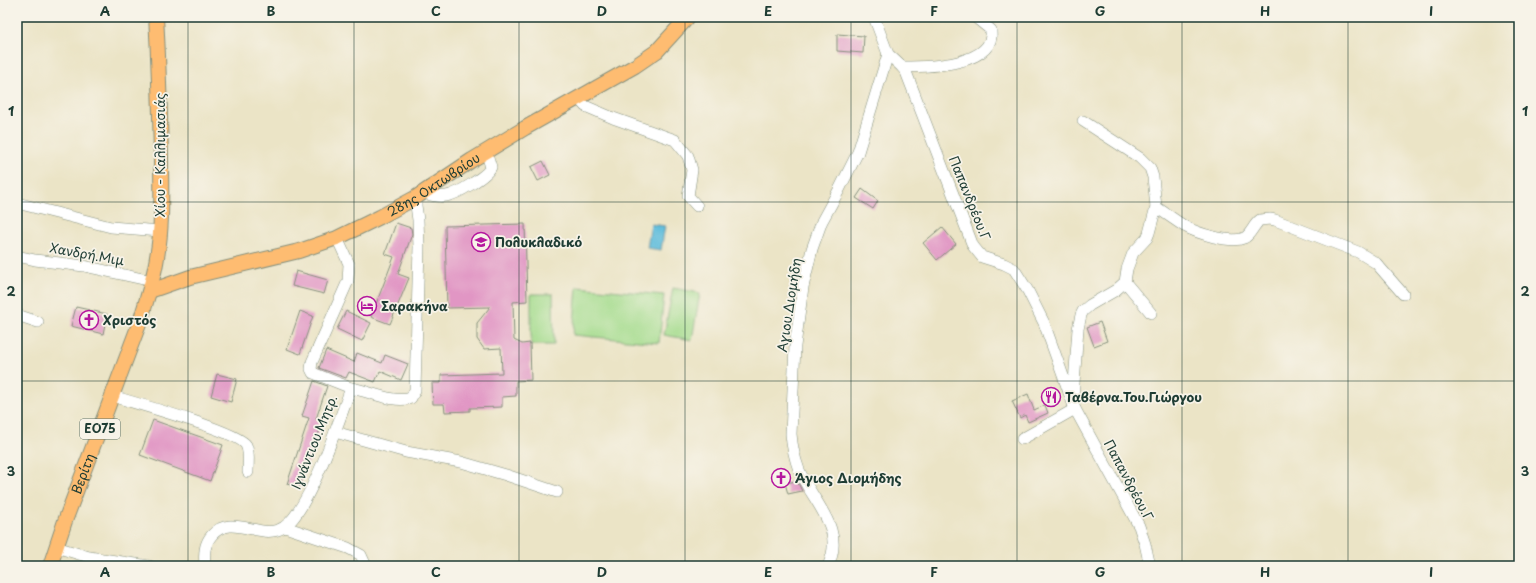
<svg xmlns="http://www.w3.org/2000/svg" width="1536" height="583" font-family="'Playpen Sans',sans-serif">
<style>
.green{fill:#a4dc8d;stroke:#628c60}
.water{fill:#5dbcdb;stroke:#3e7c88}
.building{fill:#e196c4}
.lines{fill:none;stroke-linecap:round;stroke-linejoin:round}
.minor-casing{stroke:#85907d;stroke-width:12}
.major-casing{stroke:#85907d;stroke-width:16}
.minor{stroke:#fff;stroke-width:11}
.major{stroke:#febc71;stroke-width:14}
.grid{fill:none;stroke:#1f3d34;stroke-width:1;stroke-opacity:0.55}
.labels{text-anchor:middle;stroke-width:3.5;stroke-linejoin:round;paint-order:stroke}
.shield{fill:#f7f3e8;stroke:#60746a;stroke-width:1}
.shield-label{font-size:12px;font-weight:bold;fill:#1f3d34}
.street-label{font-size:13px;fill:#1f3d34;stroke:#f7f3e8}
.poi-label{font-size:13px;font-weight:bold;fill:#1f3d34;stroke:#f7f3e8;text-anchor:start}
.neatline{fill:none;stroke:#1f3d34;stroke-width:1.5}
.grid-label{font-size:13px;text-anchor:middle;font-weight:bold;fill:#1f3d34}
</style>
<rect width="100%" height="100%" fill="#f7f3e8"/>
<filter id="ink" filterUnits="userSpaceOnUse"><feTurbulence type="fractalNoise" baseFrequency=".025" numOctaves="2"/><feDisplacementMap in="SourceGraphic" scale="8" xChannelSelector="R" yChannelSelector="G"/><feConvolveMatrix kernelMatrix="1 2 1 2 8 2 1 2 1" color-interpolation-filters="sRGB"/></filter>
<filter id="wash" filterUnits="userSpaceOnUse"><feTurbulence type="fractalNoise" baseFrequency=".012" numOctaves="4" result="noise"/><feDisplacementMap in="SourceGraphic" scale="16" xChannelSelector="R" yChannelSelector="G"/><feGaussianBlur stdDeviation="0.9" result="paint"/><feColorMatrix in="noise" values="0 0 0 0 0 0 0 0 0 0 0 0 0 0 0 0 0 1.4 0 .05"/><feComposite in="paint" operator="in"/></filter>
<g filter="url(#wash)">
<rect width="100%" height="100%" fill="#ebe4c6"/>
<g class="green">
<path d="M577 287 664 295 659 343 573 335Z"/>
<path d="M673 288 700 293 692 340 664 335Z"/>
<path d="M531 294H553L554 345H531Z"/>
</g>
<path class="water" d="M651 224 665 226 661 250 647 248Z"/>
<g id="blocks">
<g class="building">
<path d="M837 34 864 36 863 53 837 51Z"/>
<path d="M543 161 550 175 538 181 531 167Z"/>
<path d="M862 189 878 201 873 209 856 198Z"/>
<path d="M396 223 411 228 412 234 398 274 409 278 390 324 371 317 394 257 385 254Z"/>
<path d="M525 224 527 301 513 302 514 340 522 344 530 343 531 380 516 381V396L502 397V407L470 408V411L445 412 444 404H433L432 383H441V375L502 373 501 348 484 349 477 339V323L490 307 447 308 445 226Z"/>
<path d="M942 227 956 244 937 260 923 243Z"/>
<path d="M296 271 328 280 324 294 292 286Z"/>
<path d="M76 307 107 314 103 334 71 326Z"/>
<path d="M300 311 313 316 300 354 287 349Z"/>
<path d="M346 311 371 323 362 341 337 329Z"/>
<path d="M1100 322 1107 341 1094 346 1087 327Z"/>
<path d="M326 350 354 362 357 353 382 363 385 355 408 364 401 380 380 371 375 382 349 372 346 378 319 368Z"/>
<path d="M217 374 237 379 231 402 211 396Z"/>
<path d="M314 381 327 386 316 419 323 421 299 488 287 484 309 418 302 416Z"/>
<path d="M1028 394 1034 410 1045 405 1048 413 1028 422 1025 415 1020 418 1012 401Z"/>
<path d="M153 420 223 445 210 481 140 455Z"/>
<path d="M797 481 802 491 788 494 785 483Z"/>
</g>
</g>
</g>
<g filter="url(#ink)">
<use href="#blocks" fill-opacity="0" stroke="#85907d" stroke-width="1"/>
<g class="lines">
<g class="minor-casing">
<g id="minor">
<path d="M874 17 888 54 902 67 906 72 973 246 982 257 1004 264 1014 269 1028 291 1044 323 1075 409 1139 526 1145 544 1150 566"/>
<path d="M902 67C926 67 996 66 991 30L975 17"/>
<path d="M578 98 585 106 613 118 675 140 688 156 692 170 688 196 697 206"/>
<path d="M424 193C431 195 438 198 446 196 456 195 487 176 491 167L486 151"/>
<path d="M17 203 111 227 160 231"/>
<path d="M1156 207C1165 213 1175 220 1184 226 1197 233 1230 244 1244 238 1251 235 1253 225 1260 220L1270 219 1275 220 1358 252 1376 263 1403 294"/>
<path d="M17 256 35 260 84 266 152 281"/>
<path d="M1125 282 1151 313"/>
<path d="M17 315 38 322"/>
<path d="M351 388C369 391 394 404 411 398L415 390 419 247 418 220 415 198"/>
<path d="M112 396C132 402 239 432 246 445 250 452 248 464 248 472"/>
<path d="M1073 397 1078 329 1081 315 1083 311 1090 305 1116 290 1125 282 1127 269 1133 253 1147 238 1149 233 1156 207 1153 177 1150 168 1140 158 1083 121"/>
<path d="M335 432 406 452 461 462 506 475 557 492"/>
<path d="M1022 439 1075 409"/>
<path d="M285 527 348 548 361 555 366 566"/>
<path d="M56 547 89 557 149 566"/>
<path d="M205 566C204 554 204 544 212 535 232 512 262 542 284 527 309 511 340 418 351 388L313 373 311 369 312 362 348 281 349 264 337 238"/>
<path d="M828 566C846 528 813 503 799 470 795 459 792 447 791 434L795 346 803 287 812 249 822 221 839 190 858 152 888 54"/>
</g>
</g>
<g class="major-casing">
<g id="major">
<path id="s1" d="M150 291 190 277 299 251 337 238 380 217 415 198 472 160 525 128 635 66 657 51 688 17"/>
<path id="s2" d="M50 566 65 521 141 319C147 298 154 278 157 257 163 224 161 190 161 157 160 110 159 64 156 17"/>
</g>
</g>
<use href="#minor" class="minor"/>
<use href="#major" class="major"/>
</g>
</g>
<path class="grid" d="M188 17V566M354 17V566M519 17V566M685 17V566M851 17V566M1017 17V566M1182 17V566M1348 17V566M17 202H1519M17 381H1519"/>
<defs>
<g id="school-ring" transform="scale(1)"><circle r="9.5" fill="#f7f3e8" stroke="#b5179e" stroke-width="1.5"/><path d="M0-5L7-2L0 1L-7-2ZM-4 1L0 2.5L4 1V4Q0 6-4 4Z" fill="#b5179e"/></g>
<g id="hotel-ring" transform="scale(1)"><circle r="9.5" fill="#f7f3e8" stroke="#b5179e" stroke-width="1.5"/><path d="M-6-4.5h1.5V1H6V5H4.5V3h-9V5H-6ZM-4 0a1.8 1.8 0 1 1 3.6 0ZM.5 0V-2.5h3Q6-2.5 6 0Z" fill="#b5179e"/></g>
<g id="church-ring" transform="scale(1)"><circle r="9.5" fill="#f7f3e8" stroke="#b5179e" stroke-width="1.5"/><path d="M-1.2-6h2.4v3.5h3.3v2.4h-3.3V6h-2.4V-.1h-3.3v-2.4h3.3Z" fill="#b5179e"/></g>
<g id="restaurant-ring" transform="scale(1)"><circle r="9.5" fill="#f7f3e8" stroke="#b5179e" stroke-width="1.5"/><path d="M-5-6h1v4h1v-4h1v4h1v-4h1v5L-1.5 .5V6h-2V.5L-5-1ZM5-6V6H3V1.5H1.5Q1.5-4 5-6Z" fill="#b5179e"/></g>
</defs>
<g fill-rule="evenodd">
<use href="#school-ring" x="481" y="242"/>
<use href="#hotel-ring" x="367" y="306"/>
<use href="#church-ring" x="89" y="320"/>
<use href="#restaurant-ring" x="1051" y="397"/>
<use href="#church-ring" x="781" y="478"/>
</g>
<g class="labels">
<rect class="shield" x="80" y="419" width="40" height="20" rx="3"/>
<g class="shield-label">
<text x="100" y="433">ΕΟ75</text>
</g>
<g class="street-label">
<text transform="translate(160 155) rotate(-90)" y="5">Χίου - Καλλιμασιάς</text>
<text dy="5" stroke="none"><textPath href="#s1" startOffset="305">28ης Οκτωβρίου</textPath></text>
<text transform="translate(970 198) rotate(68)" y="5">Παπανδρέου.Γ</text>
<text transform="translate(87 254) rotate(10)" y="5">Χανδρή.Μιμ</text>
<text transform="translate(789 305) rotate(-81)" y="5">Αγιου.Διομήδη</text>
<text transform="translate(314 442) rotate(-68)" y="5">Ιγνάντιου.Μητρ.</text>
<text dy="5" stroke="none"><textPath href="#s2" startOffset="98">Βερίτη</textPath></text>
<text transform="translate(1129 480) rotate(62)" y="5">Παπανδρέου.Γ</text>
</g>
<g class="poi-label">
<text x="495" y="247">Πολυκλαδικό</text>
<text x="381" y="311">Σαρακήνα</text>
<text x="103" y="325">Χριστός</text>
<text x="1065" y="402">Ταβέρνα.Του.Γιώργου</text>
<text x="795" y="483">Άγιος Διομήδης</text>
</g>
</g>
<rect width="1536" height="583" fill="none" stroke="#f7f3e8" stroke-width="44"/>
<rect x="22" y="22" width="1492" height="539" class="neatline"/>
<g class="grid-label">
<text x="105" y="16">A</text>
<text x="271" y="16">B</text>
<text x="436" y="16">C</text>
<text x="602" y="16">D</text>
<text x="768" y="16">E</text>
<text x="934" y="16">F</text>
<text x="1100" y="16">G</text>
<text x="1265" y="16">H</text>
<text x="1431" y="16">I</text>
<text x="11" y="116">1</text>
<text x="1525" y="116">1</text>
<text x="11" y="296">2</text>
<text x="1525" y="296">2</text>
<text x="11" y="476">3</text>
<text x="1525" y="476">3</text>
<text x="105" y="577">A</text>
<text x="271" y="577">B</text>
<text x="436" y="577">C</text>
<text x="602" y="577">D</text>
<text x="768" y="577">E</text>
<text x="934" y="577">F</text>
<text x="1100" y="577">G</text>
<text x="1265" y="577">H</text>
<text x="1431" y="577">I</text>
</g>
</svg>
